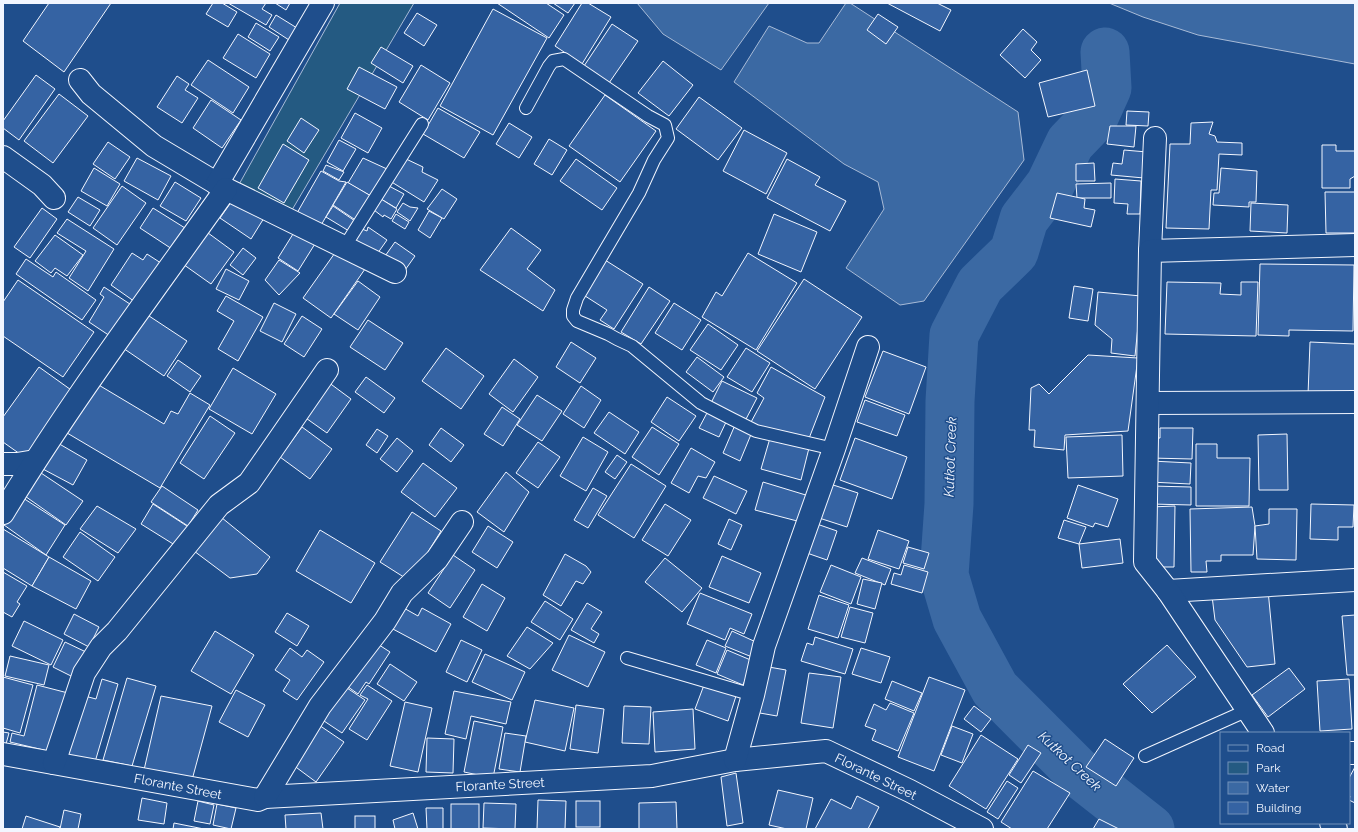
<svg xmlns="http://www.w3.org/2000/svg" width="1358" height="832" font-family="Raleway,sans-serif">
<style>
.green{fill:#245a82;stroke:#a8bbd7}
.water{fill:#3b69a3;stroke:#a8bbd7}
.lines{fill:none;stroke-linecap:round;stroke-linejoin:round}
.river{stroke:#3b69a3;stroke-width:49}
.building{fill:#3563a3;stroke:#f2f6ff}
.service-casing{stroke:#f2f6ff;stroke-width:14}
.minor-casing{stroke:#f2f6ff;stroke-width:24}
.service{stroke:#1f4e8c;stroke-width:12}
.minor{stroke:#1f4e8c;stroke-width:22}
.labels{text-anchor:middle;stroke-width:3;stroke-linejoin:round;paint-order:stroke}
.street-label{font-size:13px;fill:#f2f6ff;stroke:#1f4e8c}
.water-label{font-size:14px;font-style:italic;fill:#f2f6ff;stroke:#1f4e8c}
</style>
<rect width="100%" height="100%" fill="#1f4e8c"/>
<path class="green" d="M340 3H414L289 215 237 188Z"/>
<g class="water">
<path d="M637 3H769L721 70 663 34Z"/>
<path d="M846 3H850L1018 112 1024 160 924 301 900 305 846 268 884 209 878 182 844 164 734 82 769 26 807 43H819Z"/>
<path d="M1109 3H1355V64L1198 35 1143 17Z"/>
</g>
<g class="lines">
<path class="river" d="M1105 52 1107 88 1093 119 1070 143 1050 185 1024 219 1014 252 980 285 954 335 950 401 949 504 944 575 957 619 995 689 1080 774 1150 829"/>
</g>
<g class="building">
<path d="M49 3H111L64 72 23 41Z"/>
<path d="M213 3H222L237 12 228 27 206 14Z"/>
<path d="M228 3H266L262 9 272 15 266 25Z"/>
<path d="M275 3H290L286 10Z"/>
<path d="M497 3H546L564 15 549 38Z"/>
<path d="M553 3H575L568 13Z"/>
<path d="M582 3H588L611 17 582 64 555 46Z"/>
<path d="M887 3H937L951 10 940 31Z"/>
<path d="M493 9 547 38 493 135 440 106Z"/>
<path d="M417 13 437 25 424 46 404 33Z"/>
<path d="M878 14 898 27 886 44 867 30Z"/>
<path d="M276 15 297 28 289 40 269 27Z"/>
<path d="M256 23 279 37 270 51 248 37Z"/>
<path d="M612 24 638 41 609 83 584 66Z"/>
<path d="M1023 29 1037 42 1031 50 1041 60 1025 78 1000 55Z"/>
<path d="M238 34 270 54 256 78 223 58Z"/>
<path d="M381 47 413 66 403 83 371 63Z"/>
<path d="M208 60 249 87 233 113 191 85Z"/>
<path d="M663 61 693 85 669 116 638 93Z"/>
<path d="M421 65 450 83 428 120 399 102Z"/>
<path d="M359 67 397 87 385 109 347 89Z"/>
<path d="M1087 70 1095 106 1048 117 1039 83Z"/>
<path d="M36 75 55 89 19 140 3 128V121Z"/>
<path d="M177 76 189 84 185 90 198 98 182 123 157 107Z"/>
<path d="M59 94 88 116 53 163 24 141Z"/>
<path d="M605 95 656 131 620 182 569 146Z"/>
<path d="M699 97 742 128 718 160 676 129Z"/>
<path d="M211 100 241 120 222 148 193 128Z"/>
<path d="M438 108 480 132 464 158 423 134Z"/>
<path d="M1127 111 1149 112 1148 126 1126 125Z"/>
<path d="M355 113 382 128 368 153 341 138Z"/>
<path d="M301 118 319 130 304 153 287 141Z"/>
<path d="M1213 122 1209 134 1215 136 1217 142 1242 143V155L1219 154 1217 190H1211L1209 229 1166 228 1170 144H1190L1191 123Z"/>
<path d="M509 123 532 137 519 158 496 144Z"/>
<path d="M1110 126H1136L1134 147 1107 144Z"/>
<path d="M744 130 787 153 766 194 723 171Z"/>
<path d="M549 139 567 150 552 175 534 164Z"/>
<path d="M339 140 356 149 343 171 327 162Z"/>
<path d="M108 142 130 157 115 179 93 164Z"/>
<path d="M283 144 309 160 284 203 258 188Z"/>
<path d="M1322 145H1336V151H1355V176L1350 179V188H1322Z"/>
<path d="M1124 150 1147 152 1144 178 1111 175 1113 163 1122 164Z"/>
<path d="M137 158 171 176 158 200 124 181Z"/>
<path d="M363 158 387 169 371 196 348 183Z"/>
<path d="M404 158 423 167 422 172 438 180 424 202 390 181Z"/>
<path d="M576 159 617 188 602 210 560 181Z"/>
<path d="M787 159 820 177 815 185 846 201 830 231 767 198Z"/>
<path d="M1094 163 1095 181H1076V164Z"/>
<path d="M326 165 344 172 339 180 323 171Z"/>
<path d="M94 168 120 184 107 206 81 191Z"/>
<path d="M1221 168 1257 171 1256 202H1249V207L1213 205 1214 193H1219Z"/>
<path d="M321 171 339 181 346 182 320 227 297 213Z"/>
<path d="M1115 179 1141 181 1140 214H1127L1128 204 1114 203Z"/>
<path d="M175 182 201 198 186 221 160 206Z"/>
<path d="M347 182 371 196 357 221 333 205Z"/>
<path d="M1111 183V198H1077L1076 184Z"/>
<path d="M122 186 146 203 117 245 93 228Z"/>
<path d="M389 186 404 194 396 208 381 199Z"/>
<path d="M442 189 457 199 444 219 427 209Z"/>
<path d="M1325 192H1355V233H1326Z"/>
<path d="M1057 193 1085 199 1084 208 1095 210 1091 227 1050 218Z"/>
<path d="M78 197 100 210 90 226 68 212Z"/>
<path d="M234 198 264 218 251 239 220 218Z"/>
<path d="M381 199 397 209 391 219 384 215 383 217 374 210Z"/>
<path d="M403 203 410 207 418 208 410 221 397 212Z"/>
<path d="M1251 203 1288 205 1287 233 1250 231Z"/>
<path d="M333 206 355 221 349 231 326 217Z"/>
<path d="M42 208 57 219 30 258 14 247Z"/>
<path d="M153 208 185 228 172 249 140 228Z"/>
<path d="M429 211 442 218 430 238 418 230Z"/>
<path d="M396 214 409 222 405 229 392 221Z"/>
<path d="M774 214 817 232 801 272 758 254Z"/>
<path d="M67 219 114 249 88 291 69 278 86 251 57 233Z"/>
<path d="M298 226 318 239 298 271 278 258Z"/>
<path d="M368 227 387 240 375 257 353 243 362 229 367 231Z"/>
<path d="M511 228 541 250 527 269 555 290 543 311 480 270Z"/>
<path d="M204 230 234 252 211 284 180 262Z"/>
<path d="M55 235 83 255 67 276 55 268 51 273 35 261Z"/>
<path d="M395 242 415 256 403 273 383 259Z"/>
<path d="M243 248 256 258 243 275 230 265Z"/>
<path d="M337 250 365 269 331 318 303 298Z"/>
<path d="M132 253 143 260 147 254 164 265 138 304 111 285Z"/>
<path d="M748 253 797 283 756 350 702 317 716 292 722 296Z"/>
<path d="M26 259 53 277 56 272 96 300 82 320 16 274Z"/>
<path d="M279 260 300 273 279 295 265 280Z"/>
<path d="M605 260 643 284 614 329 600 320 607 310 582 294Z"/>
<path d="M1260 264 1354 265 1353 331 1289 330V336L1258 335Z"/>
<path d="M226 269 249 281 239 300 216 289Z"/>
<path d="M804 279 862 317 815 389 757 351Z"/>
<path d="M18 280 94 332 63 377 3 336V302Z"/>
<path d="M358 281 380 297 358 330 334 314Z"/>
<path d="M1167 282 1221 283 1220 294 1241 295V282H1258L1256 336 1165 334Z"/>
<path d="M1074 286 1093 289 1088 321 1069 318Z"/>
<path d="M104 287 136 308 116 340 89 322 104 297 100 294Z"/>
<path d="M649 287 670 301 641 344 621 332Z"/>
<path d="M1098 292 1141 296 1135 356 1111 353 1112 339 1095 325Z"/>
<path d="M226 296 263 317 238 361 218 349 234 321 217 311Z"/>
<path d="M274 303 296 314 282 342 260 331Z"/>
<path d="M674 303 701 320 682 350 655 333Z"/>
<path d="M143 312 187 341 164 376 120 346Z"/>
<path d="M302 316 322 329 304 357 284 344Z"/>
<path d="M368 320 403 343 385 370 350 347Z"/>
<path d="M708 324 738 345 721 370 690 350Z"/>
<path d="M571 342 596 358 580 383 556 367Z"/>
<path d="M1310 342 1355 344V396L1308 395Z"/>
<path d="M446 348 484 376 461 409 422 381Z"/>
<path d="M746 348 770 363 752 392 727 377Z"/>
<path d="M883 351 926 367 909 414 865 397Z"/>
<path d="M1088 355 1138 358 1128 431 1065 435 1064 450 1034 447 1035 430H1029L1031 388 1039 384 1049 394Z"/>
<path d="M697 357 724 377 713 392 686 372Z"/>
<path d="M514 359 538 377 513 412 489 394Z"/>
<path d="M178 360 201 376 190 392 167 376Z"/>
<path d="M39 367 74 392 27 459 3 442V417Z"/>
<path d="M771 367 825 397 808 441 750 424 764 398 757 393Z"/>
<path d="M233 368 276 394 252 434 209 409Z"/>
<path d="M366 377 395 398 384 413 355 392Z"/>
<path d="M92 381 164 424 171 411 178 414 190 393 210 405 160 488 62 430Z"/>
<path d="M722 381 757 398 745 421 711 403Z"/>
<path d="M328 382 351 399 327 433 303 416Z"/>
<path d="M581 386 601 400 584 428 563 414Z"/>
<path d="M537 395 562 411 542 441 517 425Z"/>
<path d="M667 397 696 416 679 441 651 422Z"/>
<path d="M865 400 905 415 897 436 857 422Z"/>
<path d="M502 407 520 419 503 446 484 434Z"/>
<path d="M708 411 727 420 719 437 699 428Z"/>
<path d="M609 412 639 432 625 454 594 433Z"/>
<path d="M210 416 235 433 204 479 180 463Z"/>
<path d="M735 425 752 432 740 461 723 453Z"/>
<path d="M302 427 332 449 310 479 280 457Z"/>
<path d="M652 427 679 444 659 475 632 457Z"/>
<path d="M441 428 464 445 451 462 429 445Z"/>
<path d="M1160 428H1193L1192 459 1150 458 1151 438H1160Z"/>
<path d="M377 429 388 436 377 453 366 445Z"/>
<path d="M1287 434 1288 490H1259L1258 435Z"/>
<path d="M1122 435 1123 476 1068 478 1066 437Z"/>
<path d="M583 437 608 452 586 491 560 476Z"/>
<path d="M397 438 413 451 397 472 380 459Z"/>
<path d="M770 438 809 448 801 480 761 469Z"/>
<path d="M855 438 907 457 892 499 840 480Z"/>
<path d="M56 442 87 460 73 485 41 468Z"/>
<path d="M538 442 560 457 538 488 516 473Z"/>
<path d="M1196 444H1217V458H1250L1249 506H1196Z"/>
<path d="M691 448 715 462 706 478 698 476 689 493 671 483Z"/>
<path d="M617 455 627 462 615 479 605 472Z"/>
<path d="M1151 461 1191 463 1190 484 1150 482Z"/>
<path d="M423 463 457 488 435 517 401 492Z"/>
<path d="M631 464 666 486 634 538 598 515Z"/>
<path d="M38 471 83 501 66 525 22 494Z"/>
<path d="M506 472 529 492 504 532 477 512Z"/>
<path d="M714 476 747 491 736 514 703 498Z"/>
<path d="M763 482 809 496 801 522 755 510Z"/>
<path d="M827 483 858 493 847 527 816 517Z"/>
<path d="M1078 485 1118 499 1108 527 1095 523 1093 527 1067 518Z"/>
<path d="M162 486 198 510 188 526 151 502Z"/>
<path d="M1152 486 1191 487V505L1151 504Z"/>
<path d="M593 488 607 496 588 528 574 520Z"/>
<path d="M23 498 65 525 46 555 4 525Z"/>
<path d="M153 504 190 528 178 547 141 524Z"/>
<path d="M665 504 691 520 668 556 642 540Z"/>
<path d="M1311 504 1354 505 1353 527H1338V540L1310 539Z"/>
<path d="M97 506 136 529 118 553 80 529Z"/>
<path d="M1175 506 1174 567H1149L1150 507Z"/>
<path d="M1252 507 1255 526 1253 555H1221V561H1206L1207 572H1191L1190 509Z"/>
<path d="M1269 509H1297L1296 560 1257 559 1255 526 1269 524Z"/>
<path d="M412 512 441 531 410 581 380 562Z"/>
<path d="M216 513 270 557 257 574 230 578 190 548Z"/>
<path d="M729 519 742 525 731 550 718 544Z"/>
<path d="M1064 520 1086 527 1079 544 1058 538Z"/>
<path d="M814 523 837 531 827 560 804 552Z"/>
<path d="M488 526 513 542 497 568 472 552Z"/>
<path d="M3 529 49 557 32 586 3 568Z"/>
<path d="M320 530 375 563 351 603 296 571Z"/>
<path d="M878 530 909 541 899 569 868 559Z"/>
<path d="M80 532 115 557 98 581 63 557Z"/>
<path d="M1120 539 1123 563 1082 568 1079 544Z"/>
<path d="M908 547 929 553 924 569 903 563Z"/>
<path d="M565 554 586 566 591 572 583 584 576 581 561 606 543 595Z"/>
<path d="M453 555 475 570 450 608 428 593Z"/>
<path d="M722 556 761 573 749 603 709 587Z"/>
<path d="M49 557 91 581 76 609 32 586Z"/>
<path d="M665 558 702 588 682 612 645 582Z"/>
<path d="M862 558 891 569 885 585 855 573Z"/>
<path d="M831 565 861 577 851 604 820 592Z"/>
<path d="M904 565 928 572 922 593 891 584 894 573 901 575Z"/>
<path d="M3 572 27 586 17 602 20 604 12 617 3 612Z"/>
<path d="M863 579 882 583 875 609 857 604Z"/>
<path d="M482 584 505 598 487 631 463 617Z"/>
<path d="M1268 590 1275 664 1247 667 1215 620 1212 596Z"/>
<path d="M700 593 752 614 744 634 730 628 725 640 687 624Z"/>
<path d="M819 595 849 605 838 638 808 629Z"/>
<path d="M545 601 573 619 560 640 531 622Z"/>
<path d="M587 603 602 612 591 629 599 634 594 643 571 630Z"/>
<path d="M402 607 418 616 422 608 451 624 436 652 391 628Z"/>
<path d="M850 607 873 613 865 643 841 637Z"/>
<path d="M287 613 309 626 297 646 275 632Z"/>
<path d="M74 614 99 627 89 647 64 634Z"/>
<path d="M1355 615V675H1347L1342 616Z"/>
<path d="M24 621 63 640 51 665 12 646Z"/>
<path d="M527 627 553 643 530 669 507 656Z"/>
<path d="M215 631 254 655 231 694 191 671Z"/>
<path d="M732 631 758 643 752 657 725 646Z"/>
<path d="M569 635 605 652 588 687 552 670Z"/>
<path d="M815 637 853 649 845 674 801 661 807 643 813 645Z"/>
<path d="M461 640 482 650 467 682 446 672Z"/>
<path d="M707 640 726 648 716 673 696 665Z"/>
<path d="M373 641 390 652 369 684 366 682 358 694 344 684Z"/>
<path d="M65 642 86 652 73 677 53 667Z"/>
<path d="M1167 645 1196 677 1152 713 1123 684Z"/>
<path d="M290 648 302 657 307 650 324 662 297 700 283 691 290 680 275 670Z"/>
<path d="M861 648 890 657 881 683 852 674Z"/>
<path d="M727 650 753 661 743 685 717 674Z"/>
<path d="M485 654 525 672 512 700 472 682Z"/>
<path d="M10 656 49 665 44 685 5 676Z"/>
<path d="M390 664 417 682 404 701 377 684Z"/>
<path d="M763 666 786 670 777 716 754 712Z"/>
<path d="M1289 668 1305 689 1268 717 1252 695Z"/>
<path d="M809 673 841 677 833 728 801 723Z"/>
<path d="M3 677 33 685 20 733 3 728Z"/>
<path d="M929 677 965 690 934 771 898 757Z"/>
<path d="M127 678 156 686 132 766 103 760Z"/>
<path d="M102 679 118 684 95 762 65 754 81 695 96 699Z"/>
<path d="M1349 679 1352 729 1320 731 1317 681Z"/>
<path d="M892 681 922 693 914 711 885 699Z"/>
<path d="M37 685 68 693 52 752 10 742 12 733 24 736Z"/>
<path d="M367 685 392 701 367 740 349 729 368 699 360 695Z"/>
<path d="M704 685 736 696 728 721 695 709Z"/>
<path d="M344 686 365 700 342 733 321 719Z"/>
<path d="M236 690 265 705 248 737 219 722Z"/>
<path d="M454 691 511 702 506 724 471 716 466 739 445 734Z"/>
<path d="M161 696 212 706 192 780 144 770Z"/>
<path d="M535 700 574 708 565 751 525 742Z"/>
<path d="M405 702 432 708 418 772 390 766Z"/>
<path d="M890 703 914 713 898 751 872 740 876 730 865 726 874 704 886 710Z"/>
<path d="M576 705 604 709 598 753 570 749Z"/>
<path d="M624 706 651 707 649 744 622 743Z"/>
<path d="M974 706 991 719 981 732 964 719Z"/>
<path d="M693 709 695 749 655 752 653 712Z"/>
<path d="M474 721 503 727 493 778 464 772Z"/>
<path d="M316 723 344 742 316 782 289 762Z"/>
<path d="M952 726 973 734 962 763 941 755Z"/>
<path d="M3 732 9 733 6 744 3 743Z"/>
<path d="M505 733 526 736 520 772 499 769Z"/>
<path d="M981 735 1018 759 986 809 949 786Z"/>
<path d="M427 738 454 739 453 773 426 772Z"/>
<path d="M1105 739 1134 758 1116 786 1086 767Z"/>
<path d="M1028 745 1041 753 1021 783 1009 775Z"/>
<path d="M1355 767V803L1349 800 1350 796 1349 795V778Z"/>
<path d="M1033 771 1070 793 1047 829H1012L1001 822Z"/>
<path d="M736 773 743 823 727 826 721 777Z"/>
<path d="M1007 781 1018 788 998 819 987 812Z"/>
<path d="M778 790 813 798 806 829H787L769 825Z"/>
<path d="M857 796 879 807 868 829H815L831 799 851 809Z"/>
<path d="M142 798 167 803 164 824 138 820Z"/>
<path d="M538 800 566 801 565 829H537Z"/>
<path d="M198 801 214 805 210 824 194 821Z"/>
<rect x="576" y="801" width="24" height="26"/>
<path d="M676 802 677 829H639V803Z"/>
<path d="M484 803 516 804 515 829 483 828Z"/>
<path d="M217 804 236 808 231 829 213 825Z"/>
<rect x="451" y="804" width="28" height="25"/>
<path d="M426 808H443V829H427Z"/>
<path d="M64 810 81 814 78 829H60Z"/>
<path d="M321 813 323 829H286L285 815Z"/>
<path d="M413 813 418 829H395L393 820Z"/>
<path d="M26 816 60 827 59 829H22Z"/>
<rect x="355" y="816" width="20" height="13"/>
<path d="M1099 819 1119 829H1093Z"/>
<path d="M174 823 204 829H173Z"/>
</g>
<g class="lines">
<g class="service-casing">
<g id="service">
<path d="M526 108 549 66 553 61 564 59 648 116 665 125 668 138 654 160 639 193 577 298 573 310V316L577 321 608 334 617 339 632 346 701 403 732 419 756 431 834 449"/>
<path d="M345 246 422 124"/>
<path d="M627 658 753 695"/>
<path d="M1145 756 1248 710"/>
</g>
</g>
<g class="minor-casing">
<g id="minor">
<path d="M80 80 91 94 154 146 226 189 395 272"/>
<path d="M3 157 42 185 54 198"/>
<path d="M217 184 323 3"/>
<path d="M1150 251 1155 138"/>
<path d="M1148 403 1355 402"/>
<path d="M3 464H17L35 461"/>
<path d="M3 513C71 401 150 296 226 189"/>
<path d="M1168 591 1355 580"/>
<path d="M1263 733 1168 591 1145 562 1150 251 1355 245"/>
<path d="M1349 753H1355"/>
<path d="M3 754 258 800 265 797 652 776 735 760 826 751 910 791 982 829"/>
<path d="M735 760 753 695 764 646 834 449 868 347"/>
<path d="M54 763 84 673 101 647 117 631 219 505 249 483 327 370"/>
<path d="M265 797 320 706 385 621 402 593 437 559 462 522"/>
<path d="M1331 823 1336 829"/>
</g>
</g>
<use href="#service" class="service"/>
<use href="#minor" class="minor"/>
</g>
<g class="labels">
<g class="street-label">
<text transform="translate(876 776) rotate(26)" y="5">Florante Street</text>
<text transform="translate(500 784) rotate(-3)" y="5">Florante Street</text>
<text transform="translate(178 786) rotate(11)" y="5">Florante Street</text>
</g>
<g class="water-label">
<text transform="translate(950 457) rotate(-88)" y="5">Kutkot Creek</text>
<text transform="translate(1070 761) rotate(43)" y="5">Kutkot Creek</text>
</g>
</g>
<rect width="1358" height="832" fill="none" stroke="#f2f6ff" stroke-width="8"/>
<rect x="1220" y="732" width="130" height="92" fill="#1f4e8c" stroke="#7391ba"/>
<rect x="1228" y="745" width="20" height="6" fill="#1f4e8c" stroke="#7391ba"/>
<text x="1256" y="752" font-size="12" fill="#f2f6ff">Road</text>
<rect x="1228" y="762" width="20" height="12" fill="#245a82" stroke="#7391ba"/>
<text x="1256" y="772" font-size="12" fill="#f2f6ff">Park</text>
<rect x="1228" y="782" width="20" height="12" fill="#3b69a3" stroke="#7391ba"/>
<text x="1256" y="792" font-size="12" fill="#f2f6ff">Water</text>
<rect x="1228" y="802" width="20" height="12" fill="#3563a3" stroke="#7391ba"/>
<text x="1256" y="812" font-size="12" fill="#f2f6ff">Building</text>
</svg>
